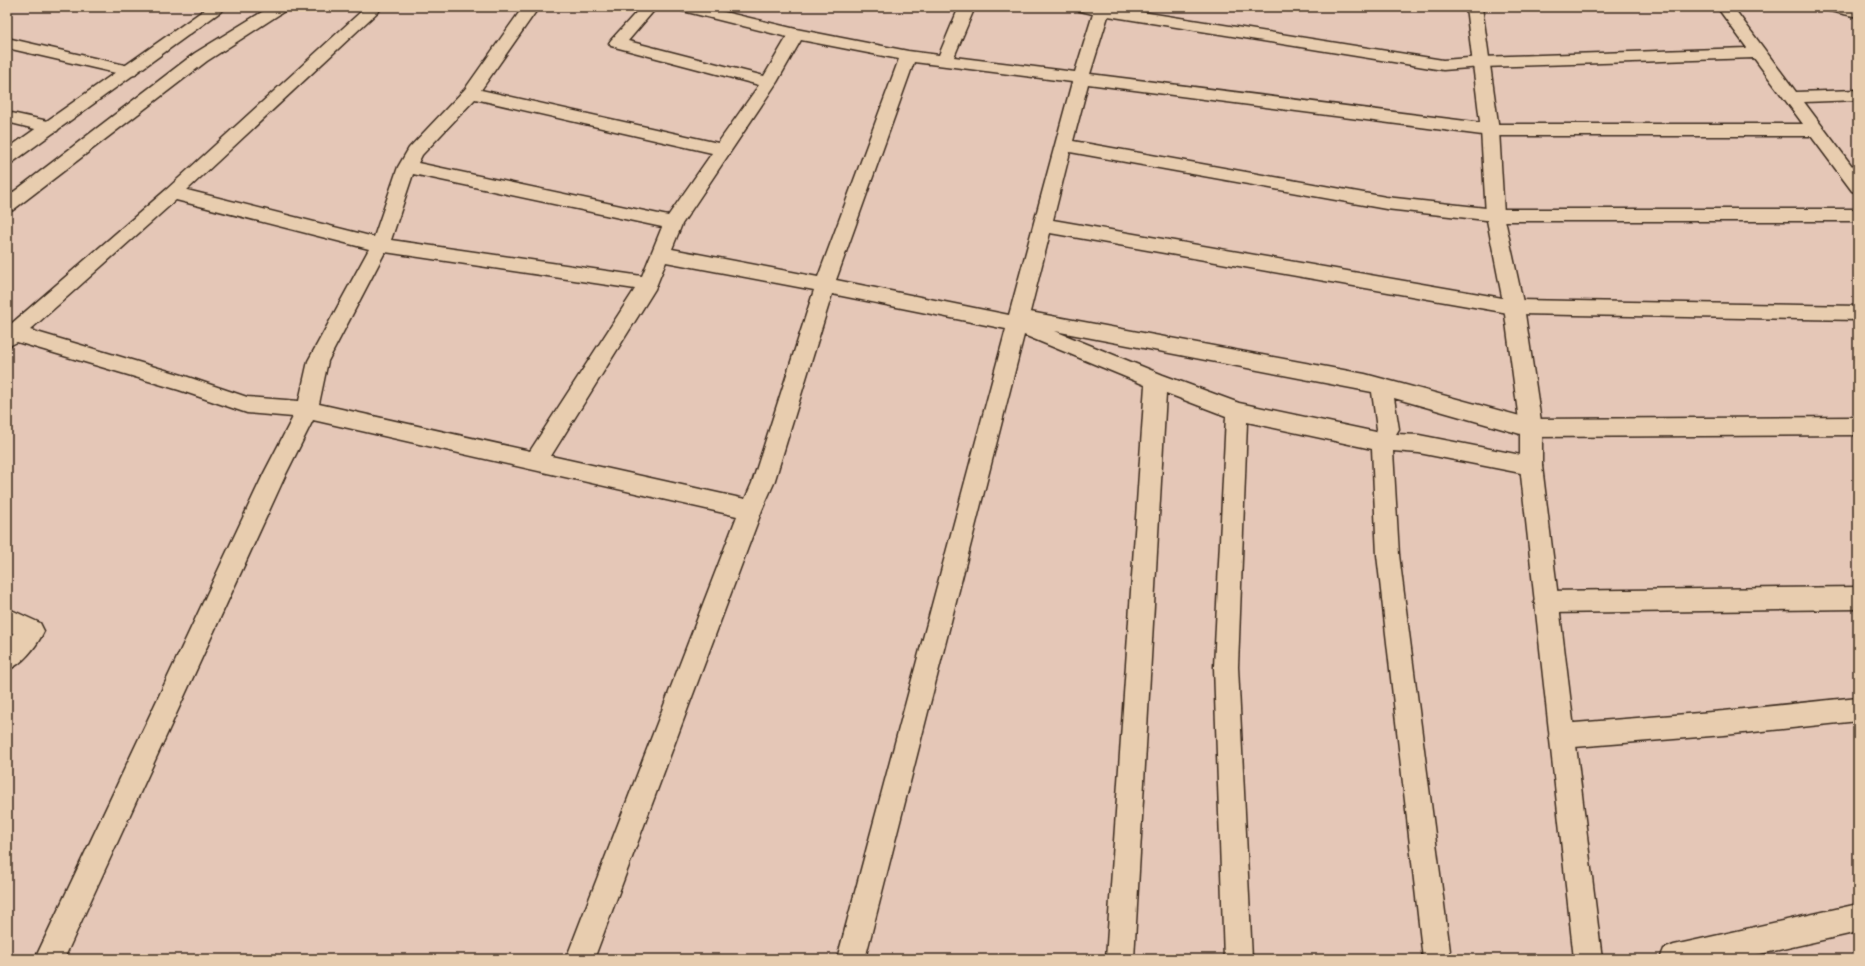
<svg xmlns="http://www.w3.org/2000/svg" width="1865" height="966" font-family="Mali,sans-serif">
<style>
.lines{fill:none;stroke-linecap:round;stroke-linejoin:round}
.minor-casing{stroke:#3b2a1e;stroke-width:3}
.tertiary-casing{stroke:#3b2a1e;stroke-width:3}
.secondary-casing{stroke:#3b2a1e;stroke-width:3}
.minor{fill:#e8cdaf;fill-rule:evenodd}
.tertiary{fill:#e8cdaf;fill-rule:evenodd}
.secondary{fill:#e8cdaf;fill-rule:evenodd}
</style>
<rect width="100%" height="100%" fill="#e5c7b7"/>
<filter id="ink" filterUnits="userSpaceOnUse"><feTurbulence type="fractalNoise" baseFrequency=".025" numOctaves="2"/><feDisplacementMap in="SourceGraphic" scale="8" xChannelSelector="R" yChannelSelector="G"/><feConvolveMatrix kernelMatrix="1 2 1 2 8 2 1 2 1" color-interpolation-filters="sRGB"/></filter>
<g filter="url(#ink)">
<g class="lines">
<g class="minor-casing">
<g id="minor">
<path d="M366 7H383L187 190 374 237 398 167 409 148 465 89 523 7H539L481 90 718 143 759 85 611 46 609 43 611 40 641 7H657L628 41 764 76 787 37 679 10 676 7H703L796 29 908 51 939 55 959 7H975L954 57 1075 72 1093 14 1076 10 1073 7H1111L1443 60 1482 57 1747 48 1717 7H1733L1796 92 1858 90V100L1804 102 1858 174V193L1852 191 1811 136H1490L1088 84 1073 141 1386 197 1495 209H1858V221H1495L1386 209 1070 152 1053 220 1514 300 1858 306V320L1514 314 1050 233 1030 312 1365 374 1531 419 1858 417V435L1531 437 1394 398 1399 429 1396 434 1419 435 1531 457 1539 460 1542 466 1539 472 1531 475 1419 453 1393 451 1399 555 1451 959H1423L1377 555 1372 449 1247 422 1238 667 1252 959H1224L1214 667 1226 416 1166 393 1134 959H1106L1145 385 1024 335 865 959H837L1006 329 832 294 774 483 762 510 594 959H566L737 516 313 420 286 474 64 959H35L264 473 293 417 247 413 179 390 17 342 7 347V322L11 324 167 189ZM1108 16 1443 70 1482 67 1754 58 1803 124H1490L1090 74ZM801 40 899 59 818 277 672 249 682 224 777 82ZM914 62 1072 82 1009 315 836 280ZM475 99 712 153 668 216 418 163 422 155ZM413 174 662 227 642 276 391 240ZM176 200 369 249 308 361 299 401 247 397 182 375 30 330ZM385 252 635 289 530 451 319 404 328 361ZM666 262 814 290 752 483 745 499 551 456 655 289ZM1055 331 1372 392 1377 429 1376 432 1239 403 1163 375Z"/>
<path d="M1822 7H1858V17L1825 10Z"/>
<path d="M7 112 57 123 60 127 57 131 51 133 7 122Z"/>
<path d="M1858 587V609L1546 613 1538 610 1534 602 1538 594 1546 591Z"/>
<path d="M7 608 40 623 44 631C37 646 22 665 7 670V641L14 634 7 631Z"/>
<path d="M1858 697V721L1724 735 1562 748 1553 745 1549 736 1553 727 1562 724 1724 711Z"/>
</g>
</g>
<g class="tertiary-casing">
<g id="tertiary">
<path d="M7 38 129 66 135 67 137 71 135 75 129 76 7 48Z"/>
<path d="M1858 904V932L1738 959H1660L1664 949 1674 945Z"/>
</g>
</g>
<g class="secondary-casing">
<g id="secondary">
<path d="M208 7H226L223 10 13 162 7 164V149Z"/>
<path d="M270 7H289L286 10 207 61 13 210 7 212V197L195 53Z"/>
<path d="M1466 7H1482L1499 130 1504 215 1524 307 1542 428V466L1602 959H1574L1520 466V428L1504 307 1486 215 1481 130Z"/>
</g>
</g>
<use href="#minor" class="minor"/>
<use href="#tertiary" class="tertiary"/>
<use href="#secondary" class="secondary"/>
</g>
</g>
<rect width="1865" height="966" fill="none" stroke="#e8cdaf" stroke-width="24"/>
<rect x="12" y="12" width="1841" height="942" fill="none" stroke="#3b2a1e" stroke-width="1.5" filter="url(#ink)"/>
</svg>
